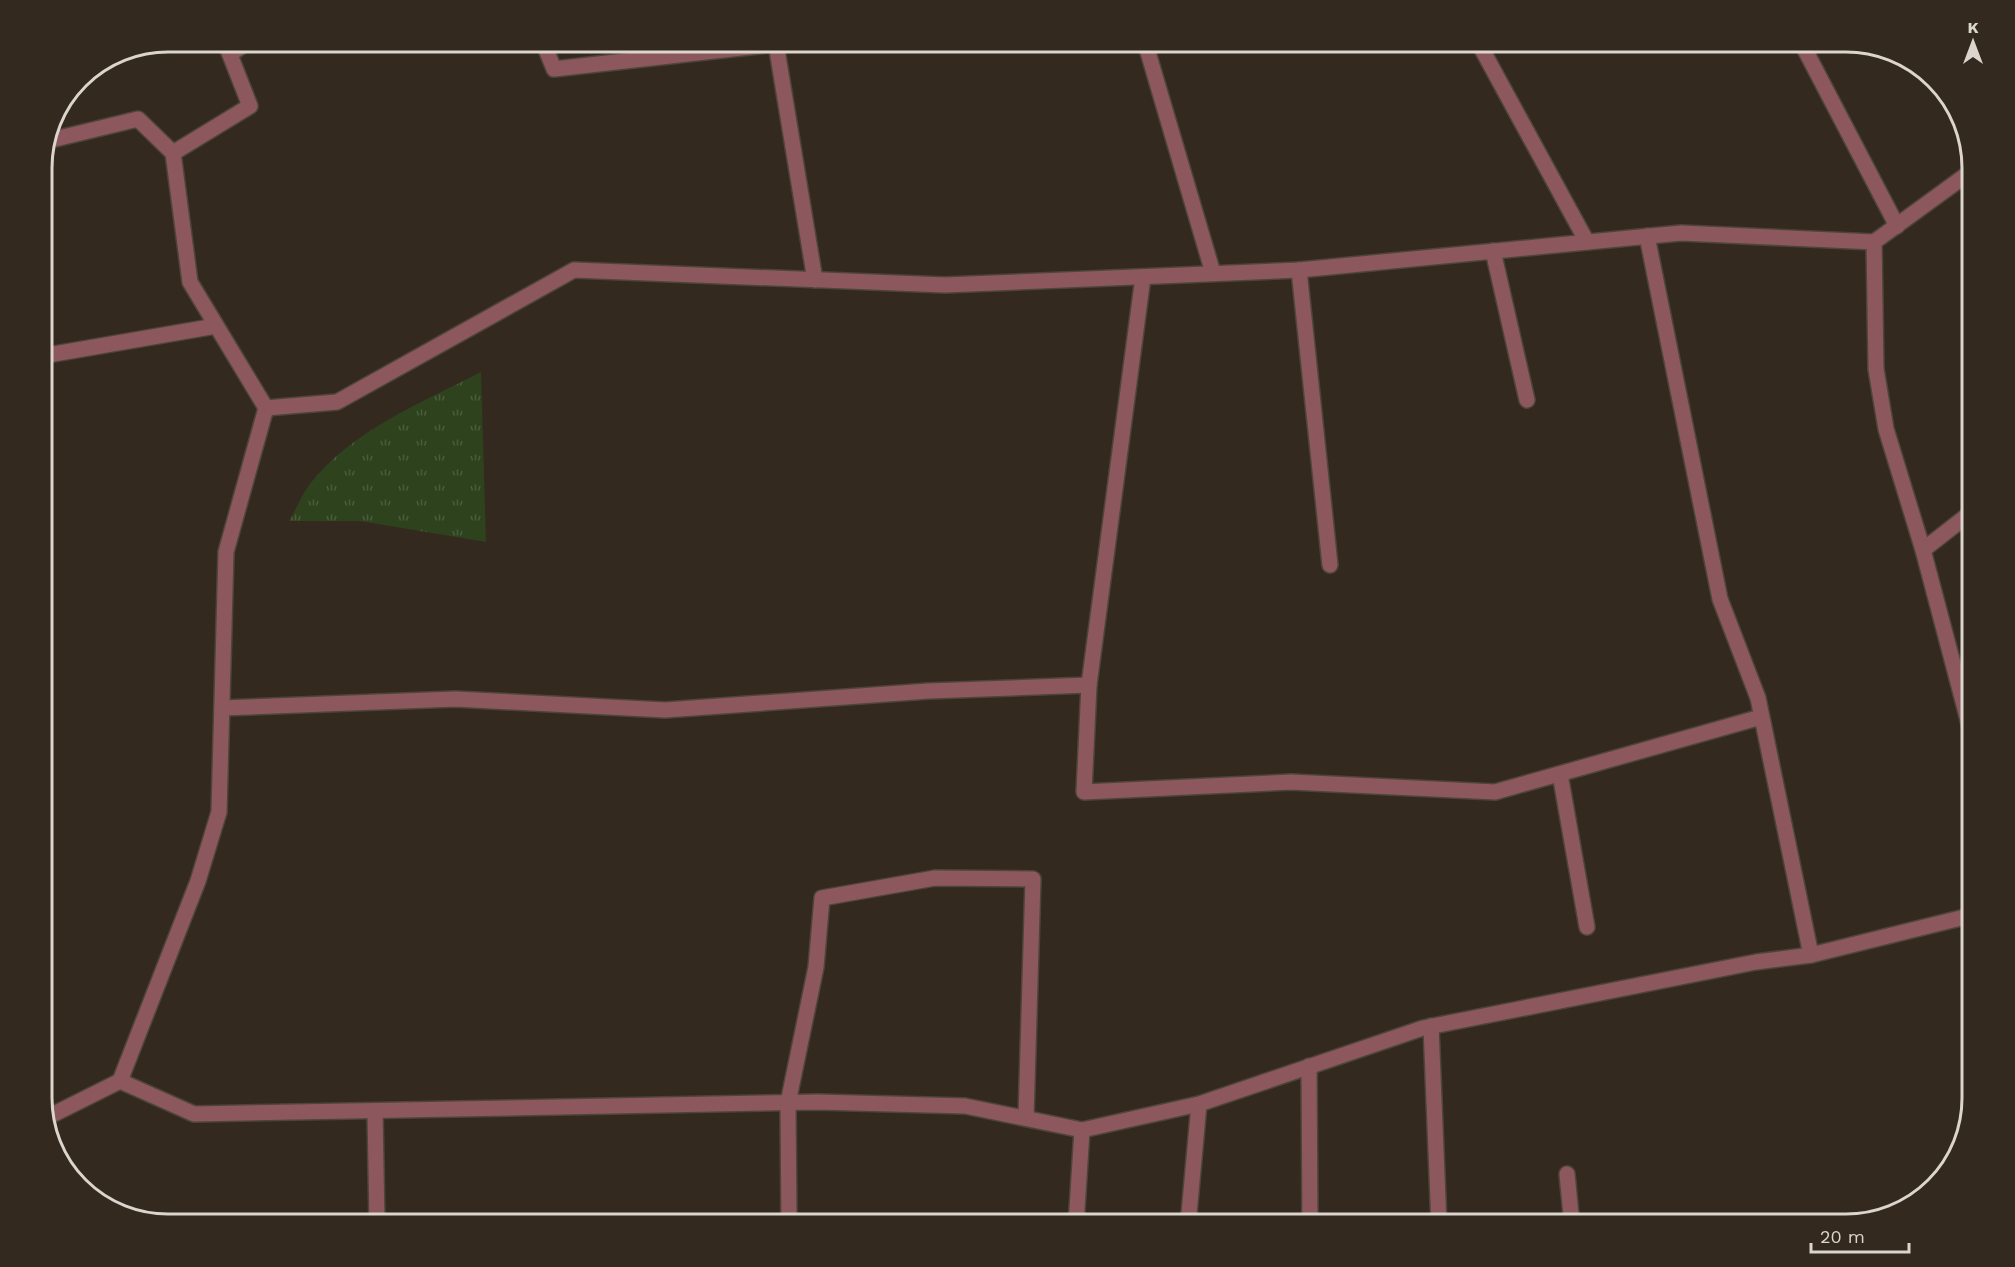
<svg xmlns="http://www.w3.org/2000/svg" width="2015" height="1267" font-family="'Work Sans',sans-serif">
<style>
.park{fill:url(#park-tufts)}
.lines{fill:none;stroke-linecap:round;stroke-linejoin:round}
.minor-casing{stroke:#4e453a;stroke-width:18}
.minor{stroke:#8d575e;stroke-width:15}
.rim{fill:none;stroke:#dbd5ce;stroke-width:3}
</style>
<defs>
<pattern id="park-tufts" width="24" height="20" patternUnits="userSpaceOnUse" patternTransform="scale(1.5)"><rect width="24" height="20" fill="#2d421d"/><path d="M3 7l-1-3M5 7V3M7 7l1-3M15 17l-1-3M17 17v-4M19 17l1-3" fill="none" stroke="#4b5c3d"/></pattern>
</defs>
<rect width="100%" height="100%" fill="#33291e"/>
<path class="park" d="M481 372 486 542 360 521H289C296 510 301 496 309 485 352 430 421 403 481 372Z"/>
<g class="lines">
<g class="minor-casing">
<g id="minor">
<path d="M543 42 554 69 776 44 815 280"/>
<path d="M1145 42 1213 273"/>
<path d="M1478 42 1587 242"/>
<path d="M1801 42 1897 226"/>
<path d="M230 54 248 42"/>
<path d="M173 153 250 106 225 42"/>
<path d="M1647 236 1720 599 1758 698 1811 955"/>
<path d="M1874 242 1876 369 1886 429 1923 550 1973 739"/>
<path d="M1493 251 1527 400"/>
<path d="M1299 270 1330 565"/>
<path d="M42 356 216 326"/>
<path d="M266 408 337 402 574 270 945 285 1299 270 1681 233 1874 242 1973 170"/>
<path d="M1923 550 1973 511"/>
<path d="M1089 685 1084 792 1291 782 1495 792 1761 717"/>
<path d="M222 708 455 699 665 710 929 691 1089 685 1143 277"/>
<path d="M1560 774 1587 927"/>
<path d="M1431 1026 1439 1225"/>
<path d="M1309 1066 1310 1225"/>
<path d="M120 1081 194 1114 818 1102 965 1106 1082 1130 1199 1104 1423 1028 1756 962 1811 955 1973 915"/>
<path d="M375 1111 377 1225"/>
<path d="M46 1118 120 1081 198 881 219 812 226 552 266 408 190 282 173 153 138 119 47 141"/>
<path d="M1567 1174 1572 1225"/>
<path d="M789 1225 788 1103 816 967 822 898 935 878 1033 879 1026 1118"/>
<path d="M1076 1225 1082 1130"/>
<path d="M1188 1225 1199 1104"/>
</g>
</g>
<use href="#minor" class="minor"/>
</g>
<path d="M0 0H2015V1267H0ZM168 52H1846A116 116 0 0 1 1962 168V1098A116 116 0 0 1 1846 1214H168A116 116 0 0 1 52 1098V168A116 116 0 0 1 168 52Z" fill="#33291e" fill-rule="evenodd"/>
<path class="rim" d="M168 52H1846A116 116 0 0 1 1962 168V1098A116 116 0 0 1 1846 1214H168A116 116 0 0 1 52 1098V168A116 116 0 0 1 168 52Z"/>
<g transform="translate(1973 42)" stroke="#33291e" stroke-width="4.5" paint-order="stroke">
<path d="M0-4.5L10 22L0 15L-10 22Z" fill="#dbd5ce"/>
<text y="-9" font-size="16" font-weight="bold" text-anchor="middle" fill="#dbd5ce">K</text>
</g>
<path d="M1811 1243v9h98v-9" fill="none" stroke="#dbd5ce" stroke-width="3"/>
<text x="1820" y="1243" font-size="18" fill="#dbd5ce" stroke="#33291e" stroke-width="4.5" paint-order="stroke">20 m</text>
</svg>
